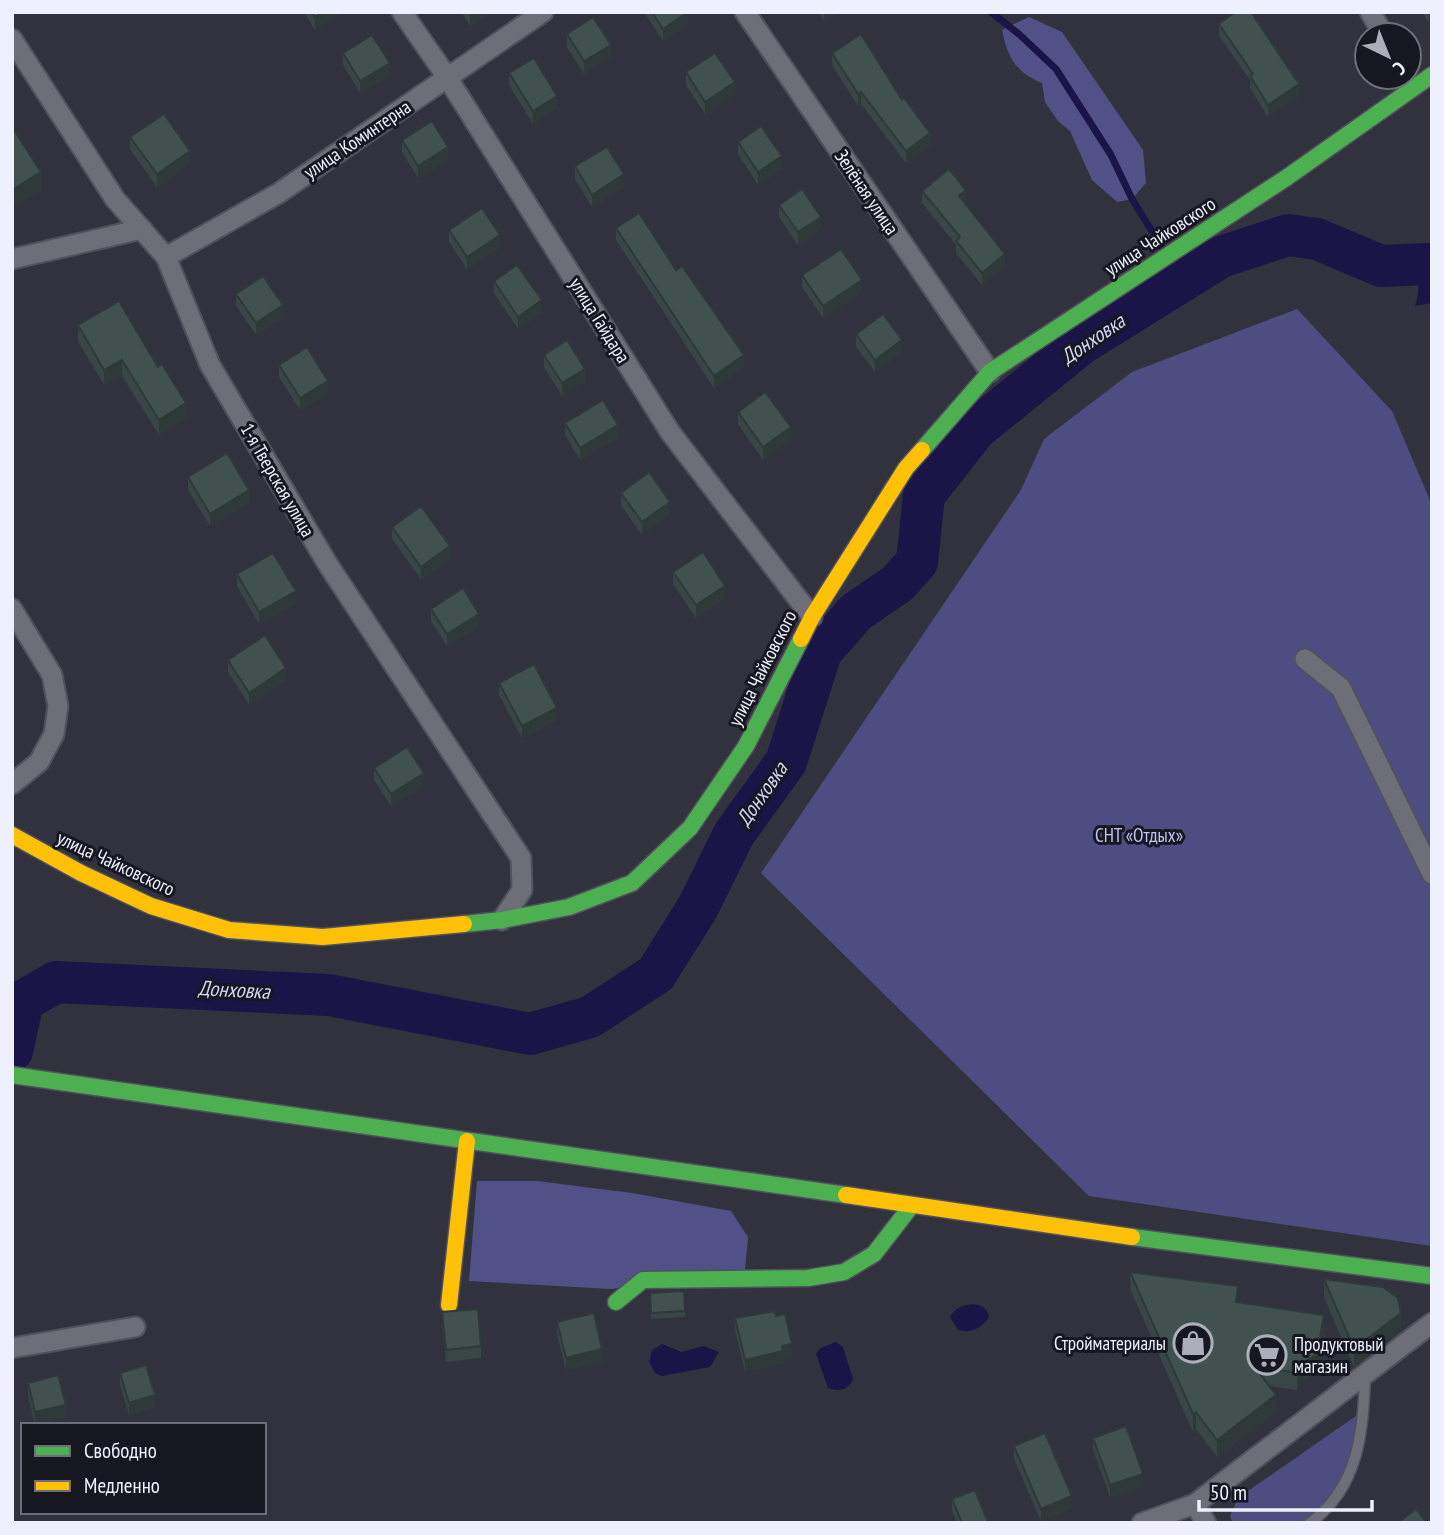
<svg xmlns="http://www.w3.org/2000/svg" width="1444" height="1535" font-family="'PT Sans Narrow',sans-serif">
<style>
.green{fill:#4e4d82}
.forest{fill:#525187}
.water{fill:#1b1446}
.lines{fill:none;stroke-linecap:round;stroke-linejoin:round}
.stream{stroke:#1b1446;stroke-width:7}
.river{stroke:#1b1446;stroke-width:42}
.lane-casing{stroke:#51515d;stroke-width:13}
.street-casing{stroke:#51515d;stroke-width:23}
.fast-casing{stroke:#51515d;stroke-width:19}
.slow-casing{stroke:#51515d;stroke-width:19}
.lane{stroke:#6d6e78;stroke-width:10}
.street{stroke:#6d6e78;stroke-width:19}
.fast{stroke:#4caf50;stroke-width:16}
.slow{stroke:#ffc107;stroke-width:16}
.wall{fill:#384645}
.shaded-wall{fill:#2e3938}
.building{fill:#415150;stroke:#2e3938;stroke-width:2}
.labels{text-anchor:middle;stroke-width:6;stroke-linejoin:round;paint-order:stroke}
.street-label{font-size:19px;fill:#eff0fd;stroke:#161721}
.park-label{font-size:19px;fill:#c0c2f8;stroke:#161721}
.poi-label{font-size:19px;fill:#eff0fd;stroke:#161721;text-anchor:end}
.water-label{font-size:21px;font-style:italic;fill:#d3d5f9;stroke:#161721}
</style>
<rect width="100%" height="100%" fill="#32323f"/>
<g class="green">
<path d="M1297 309 1392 411 1432 505V892L1430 894 1432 897V1246L1089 1196 761 873 1021 490 1044 439 1132 372Z"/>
<path d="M1356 1416C1361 1456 1337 1503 1302 1523H1232L1230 1516 1238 1498Z"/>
</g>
<g class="forest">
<path d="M1029 17 1062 32 1143 150 1146 183 1132 199 1117 202 1092 180 1070 131 1058 121 1045 102 1042 83C1015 72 1008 58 1002 30Z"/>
<path d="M477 1181H537L632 1193 731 1211 748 1237 745 1270 611 1289 469 1281Z"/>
</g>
<g class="water">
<path d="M1432 254V303L1415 306C1422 284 1418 281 1403 265L1413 255Z"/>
<path d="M972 1304C981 1305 987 1307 989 1317 981 1329 972 1333 958 1330L950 1317C954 1308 962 1306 972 1304Z"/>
<path d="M836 1342 843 1347 853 1379C848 1390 840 1392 828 1388L816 1354 820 1348Z"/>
<path d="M662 1344 682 1352 703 1346 719 1352 710 1367 662 1376 655 1373 649 1362 652 1350Z"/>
</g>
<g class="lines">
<g class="stream">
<path d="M991 12 1020 35 1056 69 1111 155 1132 199 1163 249"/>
<path d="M1174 260 1183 265 1221 257"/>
</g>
<path class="river" d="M12 1051 23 1001 56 982 329 995 530 1034 590 1017 656 974 698 907 734 834 786 762 821 652 856 612 897 584 917 562 924 495 976 429 1081 344 1221 257 1288 235 1317 239 1381 266 1426 264 1432 266"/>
<g class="lane-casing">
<path id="lane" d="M1310 1523C1359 1487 1363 1432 1365 1376"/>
</g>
<g class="street-casing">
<g id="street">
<path d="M402 12 447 77 670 432 812 617"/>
<path d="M745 12 990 372"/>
<path d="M1370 12 1384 35"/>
<path d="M12 39 115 199 166 257 210 365 327 563 521 858 522 890 502 920"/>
<path d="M166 257 279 193 543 12"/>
<path d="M12 259 142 229"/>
<path d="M12 609 52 675 58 706 54 734 39 762 12 784"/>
<path d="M1305 659 1341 688 1432 874"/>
<path d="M12 1348 135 1327"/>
<path d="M1195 1504 1206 1523"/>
<path d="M1142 1523 1195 1504 1432 1323"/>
</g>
</g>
<g class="fast-casing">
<g id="fast">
<path d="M922 450 990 372 1286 178 1432 75"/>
<path d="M464 924 502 920 569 907 632 883 690 828 746 746 801 639"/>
<path d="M12 1075 846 1195"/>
<path d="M1132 1237 1432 1276"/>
<path d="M616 1302 643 1280 808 1278 844 1272 874 1254 912 1205"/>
</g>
</g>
<g class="slow-casing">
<g id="slow">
<path d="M801 639 812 617 906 468 922 450"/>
<path d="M12 835 81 873 151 906 229 930 323 937 464 924"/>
<path d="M846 1195 1132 1237"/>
<path d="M449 1305 467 1141"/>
</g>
</g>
<use href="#lane" class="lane"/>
<use href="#street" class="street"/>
<use href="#fast" class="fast"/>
<use href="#slow" class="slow"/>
</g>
<g class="wall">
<path d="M304 12H342L315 30Z"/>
<path d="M461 12H492L470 26Z"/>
<path d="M644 12H688V24L663 41Z"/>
<path d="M819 12H839L824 21Z"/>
<path d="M1422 12H1432L1429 23Z"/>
<path d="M1219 24 1299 96 1268 117 1250 88V80L1219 36Z"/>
<path d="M567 34 611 57 584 74 567 47Z"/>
<path d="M343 53 390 75 360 93 343 65Z"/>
<path d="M832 53 930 145 906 163 861 104 858 106 832 65Z"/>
<path d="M686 72 735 94 705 114 686 85Z"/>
<path d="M509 73 557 108 533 124 509 85Z"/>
<path d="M130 137 190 163 157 187 130 149Z"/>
<path d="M402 140 448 160 418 178 402 152Z"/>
<path d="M738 142 782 168 758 185 738 154Z"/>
<path d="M575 166 624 187 592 207 575 179Z"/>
<path d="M922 191 966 202 965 203 1005 266 982 285 956 253V245L922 203Z"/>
<path d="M779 205 821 229 798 245 779 217Z"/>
<path d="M616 228 744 367 714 388 616 240Z"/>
<path d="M449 230 500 247 467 269 449 242Z"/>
<path d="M802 275 862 292 823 318 802 287Z"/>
<path d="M494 281 542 312 518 329 494 293Z"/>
<path d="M236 294 283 317 256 335 236 306Z"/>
<path d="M78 325 158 367 186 418 159 435 122 376 104 385 78 341Z"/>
<path d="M856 334 902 352 875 372 856 347Z"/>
<path d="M544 355 585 381 562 396 544 367Z"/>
<path d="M279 365 328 393 300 410 279 377Z"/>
<path d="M738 412 791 439 763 460 738 424Z"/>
<path d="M565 423 618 437 580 460 565 435Z"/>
<path d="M188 477 249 502 210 526 188 490Z"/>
<path d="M621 493 670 514 642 535 621 505Z"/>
<path d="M392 527 450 559 421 579 392 539Z"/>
<path d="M673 572 725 598 696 618 673 584Z"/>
<path d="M237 574 296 603 259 624 237 586Z"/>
<path d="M431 609 479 626 447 646 431 621Z"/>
<path d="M228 660 286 680 249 705 228 672Z"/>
<path d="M499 683 557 720 522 738 499 695Z"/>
<path d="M374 768 424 785 391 806 374 780Z"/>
<path d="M1130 1272 1238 1302 1324 1333 1317 1372 1298 1383 1297 1390 1269 1386 1276 1412 1217 1457 1196 1429 1193 1432 1130 1289Z"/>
<path d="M1324 1279 1401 1331 1354 1367 1324 1297Z"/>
<path d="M650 1293 685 1311V1317L651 1319Z"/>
<path d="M442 1312 481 1346V1358L446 1362 442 1324Z"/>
<path d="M776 1316 792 1356 783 1358V1363L745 1372 735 1330V1318Z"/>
<path d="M557 1322 602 1362 566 1370 557 1334Z"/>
<path d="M120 1373 155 1407 129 1415 120 1385Z"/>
<path d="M28 1383 66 1417 35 1425 28 1395Z"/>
<path d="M1093 1438 1143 1486 1110 1497 1093 1450Z"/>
<path d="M1014 1446 1072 1508 1041 1521 1014 1459Z"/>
<path d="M952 1499 988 1523H957L952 1511Z"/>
</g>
<g class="shaded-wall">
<path d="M323 12H342L315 30V17Z"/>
<path d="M473 12H492L470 26V14Z"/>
<path d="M688 12V24L663 41V29Z"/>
<path d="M824 12H839L824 21Z"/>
<path d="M1429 12H1432V21L1429 23Z"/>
<path d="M611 45V57L584 74V61Z"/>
<path d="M390 63V75L360 93V81Z"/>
<path d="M735 82V94L705 114V102Z"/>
<path d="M1299 84V96L1268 117V105Z"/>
<path d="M861 92V104L858 106V94Z"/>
<path d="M557 96V108L533 124V111Z"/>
<path d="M930 133V145L906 163V151Z"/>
<path d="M448 147V160L418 178V166Z"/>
<path d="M190 151V163L157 187V174Z"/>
<path d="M782 156V168L758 185V172Z"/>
<path d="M41 172V190L12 208V190Z"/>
<path d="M624 174V187L592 207V195Z"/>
<path d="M966 190V202L959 208V196Z"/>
<path d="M821 217V229L798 245V232Z"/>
<path d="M500 235V247L467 269V257Z"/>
<path d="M1005 254V266L982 285V273Z"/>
<path d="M862 280V292L823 318V306Z"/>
<path d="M542 300V312L518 329V317Z"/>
<path d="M283 305V317L256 335V323Z"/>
<path d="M902 340V352L875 372V360Z"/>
<path d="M744 355V367L714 388V376Z"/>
<path d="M122 360V376L104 385V370Z"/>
<path d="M585 369V381L562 396V383Z"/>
<path d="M328 381V393L300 410V398Z"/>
<path d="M186 403V418L159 435V420Z"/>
<path d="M618 425V437L580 460V448Z"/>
<path d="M791 427V439L763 460V447Z"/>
<path d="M249 490V502L210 526V514Z"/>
<path d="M670 502V514L642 535V522Z"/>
<path d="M450 546V559L421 579V567Z"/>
<path d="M725 586V598L696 618V605Z"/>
<path d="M296 591V603L259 624V612Z"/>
<path d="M479 614V626L447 646V634Z"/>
<path d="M286 668V680L249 705V693Z"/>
<path d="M557 708V720L522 738V726Z"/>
<path d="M424 773V785L391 806V794Z"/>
<path d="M1401 1313V1331L1354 1367V1349Z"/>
<path d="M1324 1315V1333L1317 1372 1298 1383 1297 1390 1298 1366Z"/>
<path d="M792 1344V1356L783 1358V1363L745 1372V1360L782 1346Z"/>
<path d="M602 1349V1362L566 1370V1358Z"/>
<path d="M155 1395V1407L129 1415V1403Z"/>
<path d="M1276 1395V1412L1217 1457V1440Z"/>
<path d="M66 1405V1417L35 1425V1412Z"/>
<path d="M1196 1412V1429L1193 1432V1414Z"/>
<path d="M1143 1474V1486L1110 1497V1485Z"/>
<path d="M1072 1496V1508L1041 1521V1509Z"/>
</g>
<g class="building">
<path d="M312 12H323L315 17Z"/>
<path d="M652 12H688L663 29Z"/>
<path d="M1235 12H1251L1299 84 1268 105 1250 76 1253 74 1219 24Z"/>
<path d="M593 17 611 45 584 61 567 34Z"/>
<path d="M861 34 902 100 904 98 930 133 906 151 861 92 858 94 832 53Z"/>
<path d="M372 35 390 63 360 81 343 53Z"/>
<path d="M715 53 735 82 705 102 686 72Z"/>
<path d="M534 58 557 96 533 111 509 73Z"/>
<path d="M164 114 190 151 157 174 130 137Z"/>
<path d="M432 121 448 147 418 166 402 140Z"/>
<path d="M761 126 782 156 758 172 738 142Z"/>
<path d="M14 130 41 172 12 190V131Z"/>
<path d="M607 147 624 174 592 195 575 166Z"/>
<path d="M949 169 966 190 959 196 1005 254 982 273 956 241 960 237 922 191Z"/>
<path d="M802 189 821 217 798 232 779 205Z"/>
<path d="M482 208 500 235 467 257 449 230Z"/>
<path d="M639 213 676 270 682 266 744 355 714 376 616 228Z"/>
<path d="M841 249 862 280 823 306 802 275Z"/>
<path d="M517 265 542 300 518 317 494 281Z"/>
<path d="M263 276 283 305 256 323 236 294Z"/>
<path d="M119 301 158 367 162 364 186 403 159 420 122 360 104 370 78 325Z"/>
<path d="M883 314 902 340 875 360 856 334Z"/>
<path d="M567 340 585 369 562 383 544 355Z"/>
<path d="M307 347 328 381 300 398 279 365Z"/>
<path d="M765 392 791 427 763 447 738 412Z"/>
<path d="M603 400 618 425 580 448 565 423Z"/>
<path d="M227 453 249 490 210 514 188 477Z"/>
<path d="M649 472 670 502 642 522 621 493Z"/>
<path d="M421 506 450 546 421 567 392 527Z"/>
<path d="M703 552 725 586 696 605 673 572Z"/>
<path d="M273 553 296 591 259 612 237 574Z"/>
<path d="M463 588 479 614 447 634 431 609Z"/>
<path d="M265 635 286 668 249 693 228 660Z"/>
<path d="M534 664 557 708 522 726 499 683Z"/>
<path d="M407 747 424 773 391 794 374 768Z"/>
<path d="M1130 1272 1238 1286 1236 1302 1324 1315 1317 1354 1298 1366 1297 1373 1254 1366 1276 1395 1217 1440 1196 1412 1193 1414Z"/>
<path d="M1324 1279 1383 1287 1398 1298 1401 1313 1354 1349Z"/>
<path d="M684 1291 685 1311 651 1313 650 1293Z"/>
<path d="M478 1309 481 1346 446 1350 442 1312Z"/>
<path d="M775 1311 776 1316 785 1314 792 1344 782 1346 783 1351 745 1360 735 1318Z"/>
<path d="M594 1313 602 1349 566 1358 557 1322Z"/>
<path d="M146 1365 155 1395 129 1403 120 1373Z"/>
<path d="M58 1375 66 1405 35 1412 28 1383Z"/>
<path d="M1126 1426 1143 1474 1110 1485 1093 1438Z"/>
<path d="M1045 1433 1072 1496 1041 1509 1014 1446Z"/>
<path d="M975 1490 988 1523H962L952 1499Z"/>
<path d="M1416 1509 1427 1523H1397Z"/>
</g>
<defs>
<g id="shop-ring" transform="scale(2.0125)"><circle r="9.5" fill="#161721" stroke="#adaeba" stroke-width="1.5"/><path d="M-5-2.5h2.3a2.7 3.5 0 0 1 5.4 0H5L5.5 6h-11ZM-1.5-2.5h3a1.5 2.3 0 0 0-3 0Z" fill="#adaeba"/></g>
<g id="supermarket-ring" transform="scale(2.0125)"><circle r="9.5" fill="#161721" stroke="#adaeba" stroke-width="1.5"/><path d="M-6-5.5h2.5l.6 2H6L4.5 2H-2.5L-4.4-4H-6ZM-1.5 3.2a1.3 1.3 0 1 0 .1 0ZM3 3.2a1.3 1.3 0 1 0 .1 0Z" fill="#adaeba"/></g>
</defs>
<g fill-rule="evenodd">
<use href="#shop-ring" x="1193" y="1343"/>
<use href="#supermarket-ring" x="1267" y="1355"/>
</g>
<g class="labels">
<g class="street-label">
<text transform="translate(357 139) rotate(-34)" y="7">улица Коминтерна</text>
<text transform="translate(867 192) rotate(56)" y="7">Зелёная улица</text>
<text transform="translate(1160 236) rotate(-33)" y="7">улица Чайковского</text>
<text transform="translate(600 320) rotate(58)" y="7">улица Гайдара</text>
<text transform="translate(278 480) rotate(60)" y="7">1-я Тверская улица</text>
<text transform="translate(762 668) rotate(-63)" y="7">улица Чайковского</text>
<text transform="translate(116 863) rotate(25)" y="7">улица Чайковского</text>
</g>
<g class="park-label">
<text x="1139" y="842">СНТ «Отдых»</text>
</g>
<g class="poi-label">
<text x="1166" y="1350">Стройматериалы</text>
<text x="1294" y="1351" text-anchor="start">Продуктовый<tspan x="1294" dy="22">магазин</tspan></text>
</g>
<g class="water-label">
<text transform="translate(1093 339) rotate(-34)" y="7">Донховка</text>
<text transform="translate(762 794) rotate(-55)" y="7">Донховка</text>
<text transform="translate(234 990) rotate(3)" y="7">Донховка</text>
</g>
</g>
<rect width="1444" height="1535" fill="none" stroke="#eff0fd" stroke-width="28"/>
<rect x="21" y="1423" width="245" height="91" fill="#161721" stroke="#6d6e79" stroke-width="2"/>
<rect x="35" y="1446" width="35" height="10" fill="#4caf50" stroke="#6d6e79" stroke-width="2"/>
<text x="84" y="1458" font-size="21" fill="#eff0fd">Свободно</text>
<rect x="35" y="1481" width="35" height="10" fill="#ffc107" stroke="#6d6e79" stroke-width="2"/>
<text x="84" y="1493" font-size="21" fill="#eff0fd">Медленно</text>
<g transform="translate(1388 56) rotate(137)"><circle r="33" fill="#161721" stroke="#6d6e79" stroke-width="2"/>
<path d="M0-5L12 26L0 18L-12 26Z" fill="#adaeba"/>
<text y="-10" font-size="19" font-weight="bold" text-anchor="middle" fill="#eff0fd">С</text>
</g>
<path d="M1199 1500v10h173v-10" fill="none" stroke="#eff0fd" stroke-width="3.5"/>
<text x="1210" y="1500" font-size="21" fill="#eff0fd" stroke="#161721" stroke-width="5" paint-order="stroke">50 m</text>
</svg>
